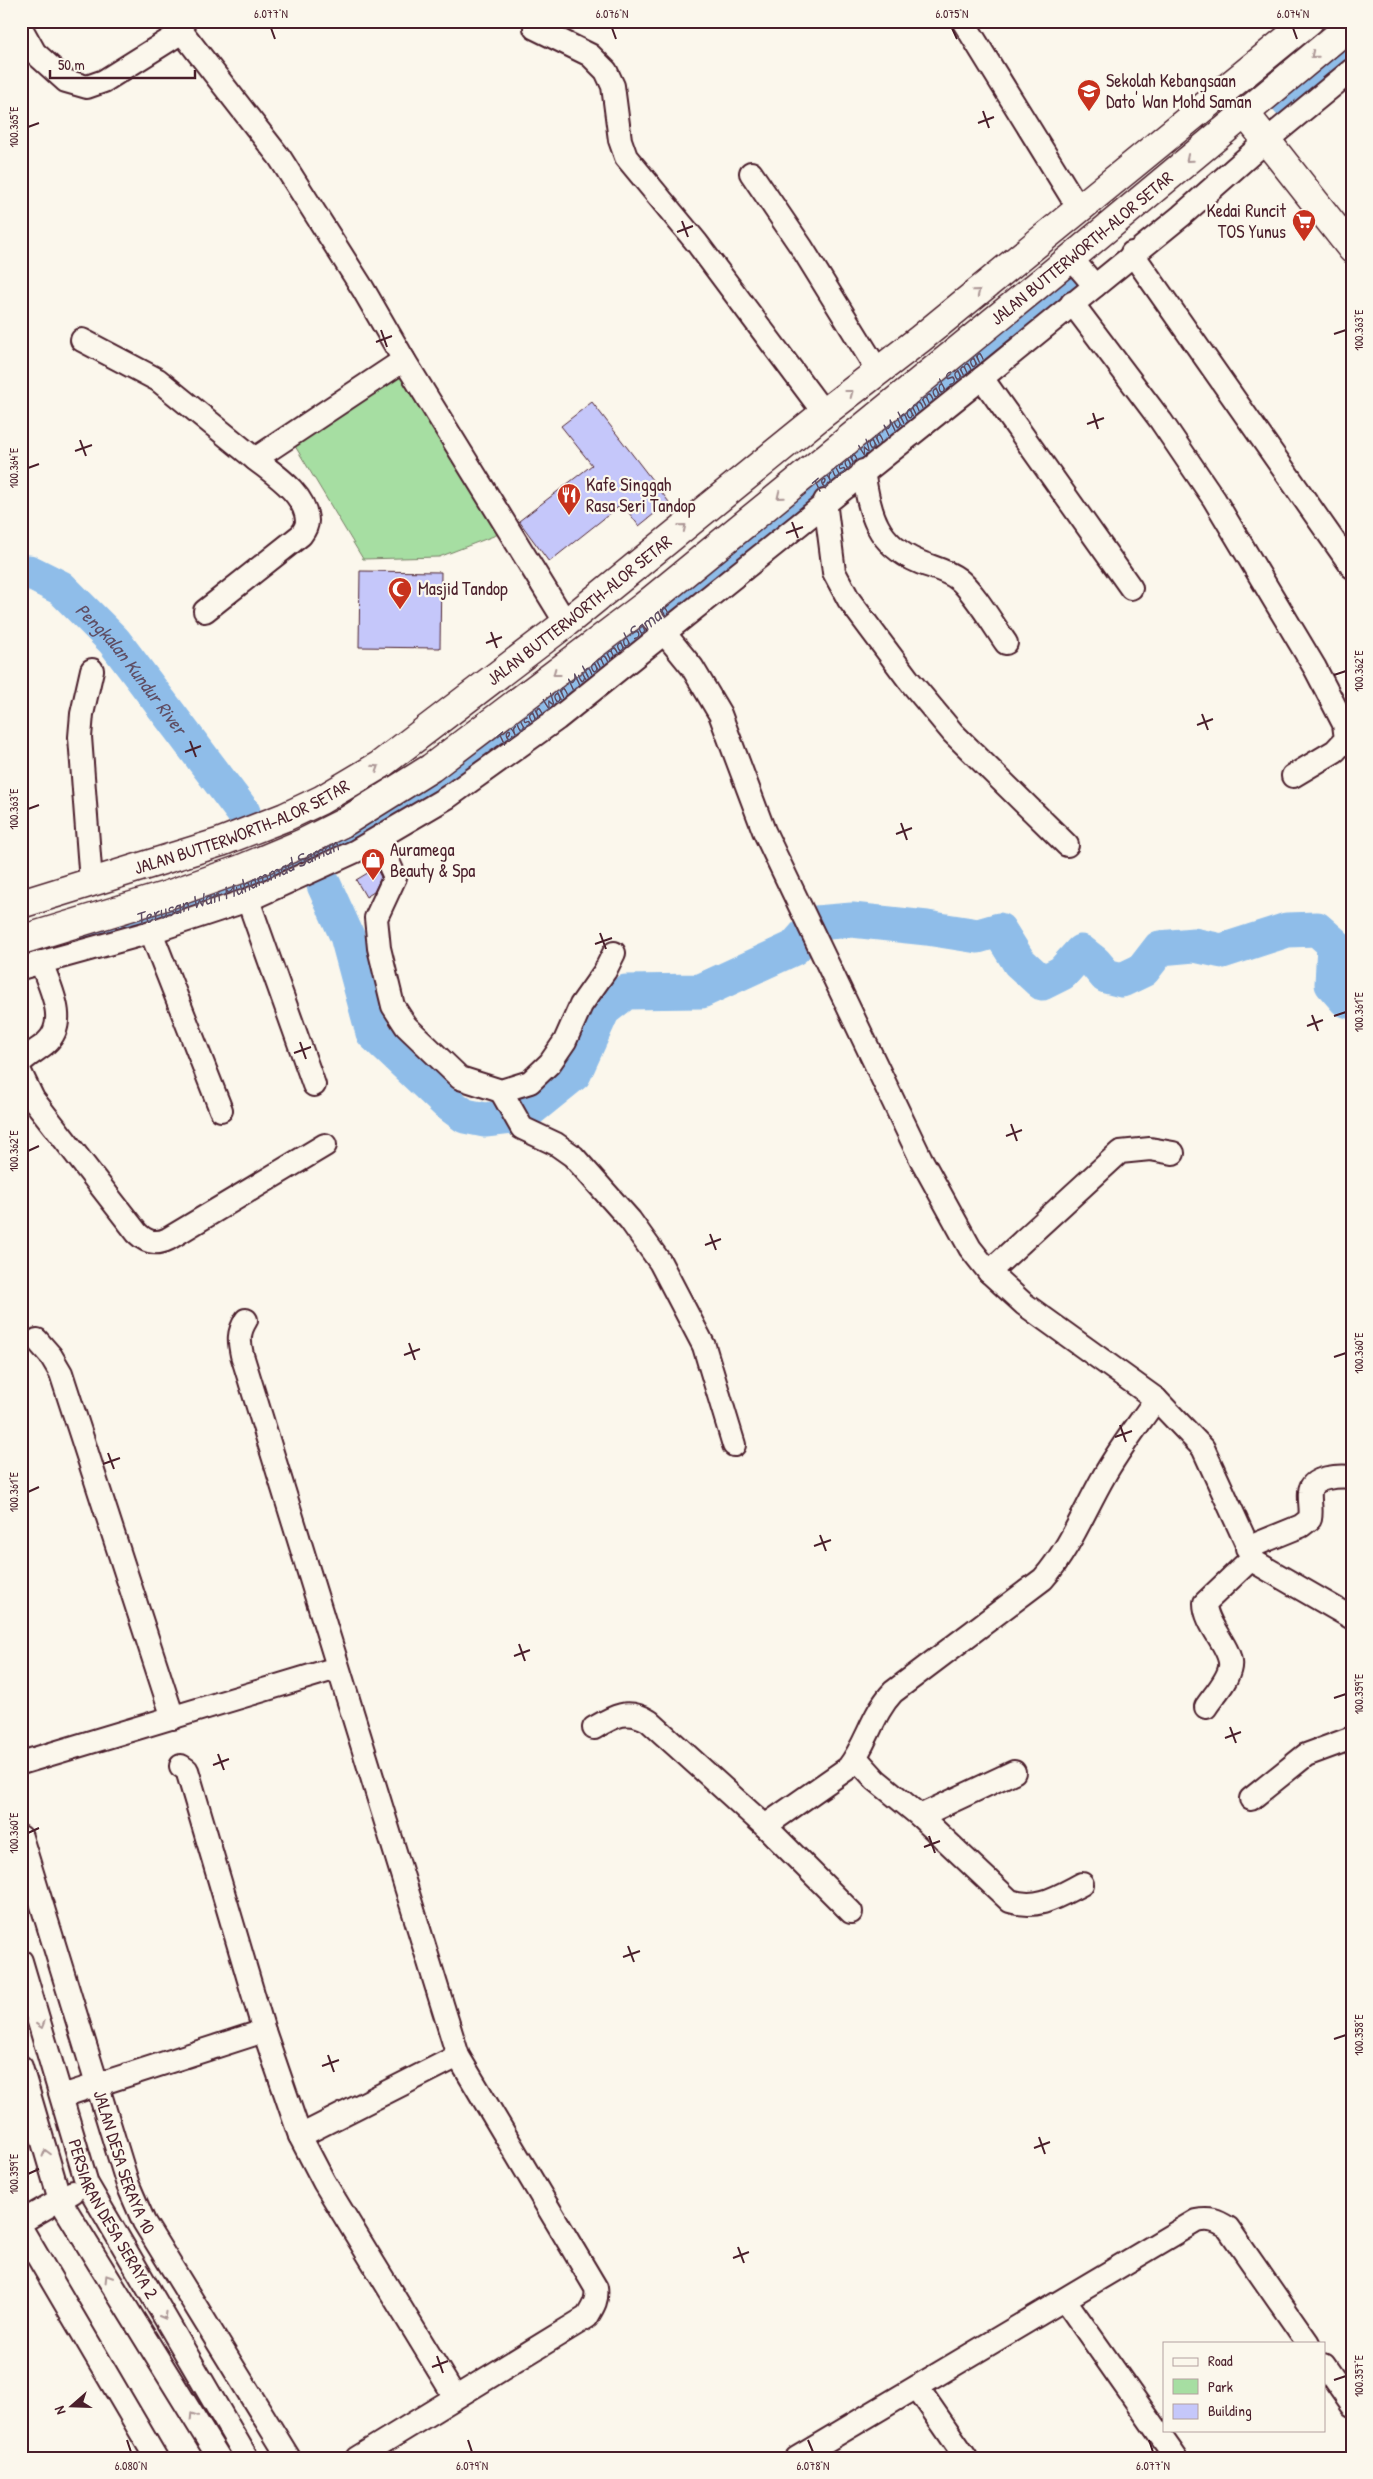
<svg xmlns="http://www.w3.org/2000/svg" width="1373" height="2479" font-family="'Patrick Hand',sans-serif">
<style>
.green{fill:#a6dea2;stroke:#787e66}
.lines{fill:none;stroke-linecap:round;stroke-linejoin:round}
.canal{stroke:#8fbde9;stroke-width:20}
.river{stroke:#8fbde9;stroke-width:35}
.building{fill:#c5c7fa;stroke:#4a1f2b}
.street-casing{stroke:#4a1f2b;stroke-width:26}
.secondary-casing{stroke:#4a1f2b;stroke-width:31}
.primary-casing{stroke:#4a1f2b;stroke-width:31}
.street{stroke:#fbf7ec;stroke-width:22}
.secondary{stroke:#fbf7ec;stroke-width:28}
.primary{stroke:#fbf7ec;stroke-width:28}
.oneway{stroke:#ab9695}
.ticks{fill:none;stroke:#4a1f2b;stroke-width:2}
.labels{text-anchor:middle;stroke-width:4.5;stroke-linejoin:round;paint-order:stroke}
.poi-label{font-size:18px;fill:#4a1f2b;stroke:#fbf7ec;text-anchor:start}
.street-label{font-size:18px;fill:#4a1f2b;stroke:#fbf7ec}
.water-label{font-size:19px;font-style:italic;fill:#5f4e64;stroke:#fbf7ec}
.neatline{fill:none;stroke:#4a1f2b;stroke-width:2}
.ticks-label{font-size:12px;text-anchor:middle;fill:#4a1f2b}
</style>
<rect width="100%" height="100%" fill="#fbf7ec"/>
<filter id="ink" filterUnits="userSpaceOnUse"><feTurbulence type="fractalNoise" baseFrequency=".02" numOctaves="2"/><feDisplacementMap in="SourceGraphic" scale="10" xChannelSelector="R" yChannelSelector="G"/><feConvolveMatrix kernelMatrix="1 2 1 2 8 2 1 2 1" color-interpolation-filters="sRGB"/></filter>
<g filter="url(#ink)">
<path class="green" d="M407 370 504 532 439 557 363 559 295 446Z"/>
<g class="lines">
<g class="canal">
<path d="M1283 107 1352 51"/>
<path id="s1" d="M85 935 236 889 340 842 397 812 452 779 1073 279"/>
</g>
<g class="river">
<path id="s2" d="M21 572H29L61 588 114 641 243 812"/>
<path d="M324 885 347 936 373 1033 446 1102 465 1116 485 1120 522 1116 574 1074 603 1010 626 992 701 991 794 948 816 923 852 920 927 928 978 936 999 930 1019 962 1042 983 1062 973 1081 952 1095 963 1106 976 1122 980 1143 970 1160 948 1194 945 1222 951 1287 930 1317 929 1334 944 1332 984 1346 1000 1352 1002"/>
</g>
</g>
<g class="building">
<path d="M592 402 669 502 639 526 622 504 549 562 519 521 592 465 561 426Z"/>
<path d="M360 571 441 572 440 648 359 647Z"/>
<path d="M376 868 381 877 374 892 366 897 356 880Z"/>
</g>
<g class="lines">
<g class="street-casing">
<g id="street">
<path d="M177 21 182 32 280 158 363 289 404 360 566 623"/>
<path d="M963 21 1079 209"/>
<path d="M21 28 35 53 66 81 87 87 104 81 182 32"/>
<path d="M535 28 590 55 606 71 613 86 620 140 626 157 697 243 824 413"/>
<path d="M751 173 802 248 878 371"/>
<path d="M1132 253 1352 567"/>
<path d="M1071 258 1095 286"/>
<path d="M1072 303 1161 421 1214 499 1315 668 1344 724 1346 739 1335 751 1293 776"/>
<path d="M82 340 158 380 255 459 404 360"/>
<path d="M982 378 1131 588"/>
<path d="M863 471C870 514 876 544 919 562 931 567 948 571 958 579 973 590 994 626 1006 643"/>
<path d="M825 501 834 572 849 600 908 679 953 733 1067 845"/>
<path d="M643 607 692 667 720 714 764 831 921 1159 970 1248 989 1272 1024 1304 1156 1399 1203 1448 1255 1562 1352 1618"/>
<path d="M205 611 301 535C304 531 307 526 307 521 306 494 274 474 255 459"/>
<path d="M378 839 395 877 376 918 379 948 393 1006 406 1026 460 1078 501 1091 530 1082 550 1063 565 1041 581 1005 605 971 614 953"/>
<path d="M91 882 80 737 82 714 92 670"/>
<path d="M248 900 314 1085"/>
<path d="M151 932 221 1110"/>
<path d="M21 968 151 932 248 900 356 851 448 797 557 719 982 378 1181 216 1267 140 1352 70"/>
<path d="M21 1062C29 1054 38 1050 46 1043 70 1022 49 986 41 962"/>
<path d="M21 1074 33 1099 137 1233C146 1242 156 1245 168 1239L325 1145"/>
<path d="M501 1091 522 1128 556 1144 573 1156 630 1220 660 1262 704 1346 734 1445"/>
<path d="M989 1272 1120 1152 1150 1149 1173 1153"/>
<path d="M246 1320C238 1333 239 1341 242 1355L458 2056 596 2288C598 2300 593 2307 587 2317L357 2458"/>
<path d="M37 1340 51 1356 61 1373 173 1718"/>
<path d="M1247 1548 1301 1526 1310 1519C1312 1510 1309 1501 1310 1492 1311 1476 1340 1476 1352 1477"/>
<path d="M1206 1707C1213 1696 1228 1681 1230 1667 1233 1648 1205 1626 1205 1603L1252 1558"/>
<path d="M594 1728C614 1716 628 1708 649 1721L765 1826 851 1912"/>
<path d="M856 1758 876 1780 920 1816 1010 1901C1038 1910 1057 1897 1082 1884"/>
<path d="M21 1763 337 1668"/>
<path d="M181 1766 187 1770 264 2031 300 2136 324 2182 455 2397"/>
<path d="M1251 1799 1306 1755 1352 1738"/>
<path d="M920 1816 1014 1772"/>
<path d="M765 1826 848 1768C867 1744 872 1714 893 1692L1043 1579C1070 1548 1084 1511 1104 1476 1119 1449 1139 1424 1156 1399"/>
<path id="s3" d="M21 1837 128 2185 144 2222 289 2458"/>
<path id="s4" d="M21 1961 87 2184 247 2458"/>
<path d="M21 2067 60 2200 219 2458"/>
<path d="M62 2096 264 2031"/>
<path d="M300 2136 458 2056"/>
<path d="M21 2222 73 2192"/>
<path d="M21 2228 156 2458"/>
<path d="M1065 2300 1176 2458"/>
<path d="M1324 2365 1352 2405"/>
<path d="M917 2387 966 2458"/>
<path d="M797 2458 1196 2221C1210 2218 1217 2221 1228 2228L1308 2343"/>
</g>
</g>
<g class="secondary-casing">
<path id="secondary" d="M1244 112 1352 249"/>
</g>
<g class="primary-casing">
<g id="primary">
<path id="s5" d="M21 904 221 842 285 817 321 800 380 765 566 623 824 413 920 339 1309 21"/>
<path id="s6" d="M21 940 165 896 241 869 301 844 343 823 431 768 643 607 1071 258 1352 24"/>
</g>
</g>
<use href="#street" class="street"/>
<use href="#secondary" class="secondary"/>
<use href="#primary" class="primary"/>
</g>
<defs><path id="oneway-chevron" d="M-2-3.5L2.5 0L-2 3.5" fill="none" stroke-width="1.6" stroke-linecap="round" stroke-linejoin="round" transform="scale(1.25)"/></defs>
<g class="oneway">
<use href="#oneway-chevron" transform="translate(1314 55) rotate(141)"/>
<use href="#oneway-chevron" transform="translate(1189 159) rotate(140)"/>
<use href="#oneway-chevron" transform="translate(977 292) rotate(-39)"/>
<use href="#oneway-chevron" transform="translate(850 393) rotate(-37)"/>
<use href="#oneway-chevron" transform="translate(780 496) rotate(141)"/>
<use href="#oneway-chevron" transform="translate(683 527) rotate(-39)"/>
<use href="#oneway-chevron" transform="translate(556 673) rotate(143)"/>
<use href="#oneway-chevron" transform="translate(376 768) rotate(-33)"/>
<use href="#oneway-chevron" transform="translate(41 2025) rotate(73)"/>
<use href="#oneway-chevron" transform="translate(46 2153) rotate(-106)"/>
<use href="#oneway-chevron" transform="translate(108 2278) rotate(-122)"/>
<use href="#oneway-chevron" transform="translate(164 2316) rotate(60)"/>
<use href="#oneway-chevron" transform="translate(193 2416) rotate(-122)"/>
</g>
</g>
<path class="ticks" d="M271 28 275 39M612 28 616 39M952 28 957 39M1293 28 1297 39M983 111 989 128M978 123 994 117M28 127 39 123M682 221 688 237M677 232 693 226M381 330 387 347M1334 334 1346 330M376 342 392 336M1093 413 1098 429M1087 424 1104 418M80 440 86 456M75 451 92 445M28 468 39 464M792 522 798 538M786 533 803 527M491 632 497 648M486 643 502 637M1334 675 1346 671M1202 714 1208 730M1197 725 1213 719M190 741 196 757M185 752 201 746M28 809 39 805M901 823 907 840M896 834 912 828M600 933 606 949M595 944 612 938M1312 1015 1318 1031M1334 1016 1346 1012M1307 1026 1323 1020M300 1042 306 1059M294 1053 311 1047M1011 1124 1017 1141M1006 1136 1022 1130M28 1151 39 1146M710 1234 716 1250M705 1245 721 1239M409 1343 415 1360M404 1355 420 1349M1334 1357 1346 1353M1120 1425 1126 1442M1115 1437 1132 1431M108 1453 114 1469M103 1464 120 1458M28 1492 39 1487M820 1535 826 1551M814 1546 831 1540M519 1644 525 1661M514 1656 530 1650M1334 1698 1346 1694M1230 1727 1236 1743M1225 1738 1241 1732M218 1754 224 1770M213 1765 229 1759M28 1833 39 1828M929 1836 935 1853M924 1847 940 1841M628 1946 634 1962M623 1957 640 1951M1334 2039 1346 2035M328 2055 334 2072M322 2066 339 2060M1039 2137 1045 2154M1034 2148 1050 2142M28 2174 39 2169M738 2247 744 2263M733 2258 749 2252M437 2356 443 2373M432 2367 448 2361M1334 2380 1346 2376M127 2440 131 2452M468 2440 472 2452M808 2440 813 2452M1149 2440 1153 2452"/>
<defs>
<g id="school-pin" transform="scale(1.25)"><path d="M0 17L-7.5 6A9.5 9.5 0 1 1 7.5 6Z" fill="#c8321e" stroke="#fbf7ec"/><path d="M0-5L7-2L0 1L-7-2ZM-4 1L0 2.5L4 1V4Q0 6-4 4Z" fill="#fff"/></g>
<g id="supermarket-pin" transform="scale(1.25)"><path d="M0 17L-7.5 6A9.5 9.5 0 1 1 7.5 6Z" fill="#c8321e" stroke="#fbf7ec"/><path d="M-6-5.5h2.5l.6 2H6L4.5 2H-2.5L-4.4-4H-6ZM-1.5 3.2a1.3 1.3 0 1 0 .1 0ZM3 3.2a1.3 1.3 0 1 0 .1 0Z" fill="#fff"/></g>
<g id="restaurant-pin" transform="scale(1.25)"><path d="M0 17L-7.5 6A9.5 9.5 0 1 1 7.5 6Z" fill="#c8321e" stroke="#fbf7ec"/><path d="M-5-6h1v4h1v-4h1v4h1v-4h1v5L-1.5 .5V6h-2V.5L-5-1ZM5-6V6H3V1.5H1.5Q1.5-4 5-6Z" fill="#fff"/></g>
<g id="mosque-pin" transform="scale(1.25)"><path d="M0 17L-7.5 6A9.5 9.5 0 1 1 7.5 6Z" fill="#c8321e" stroke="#fbf7ec"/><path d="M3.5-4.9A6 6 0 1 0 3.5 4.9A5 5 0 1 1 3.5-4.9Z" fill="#fff"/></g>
<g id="shop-pin" transform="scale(1.25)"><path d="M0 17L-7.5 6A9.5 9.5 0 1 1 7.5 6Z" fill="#c8321e" stroke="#fbf7ec"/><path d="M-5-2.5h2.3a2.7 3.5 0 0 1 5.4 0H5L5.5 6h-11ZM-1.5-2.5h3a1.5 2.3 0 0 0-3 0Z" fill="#fff"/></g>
</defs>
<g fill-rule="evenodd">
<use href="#school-pin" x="1089" y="91"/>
<use href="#supermarket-pin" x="1304" y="221"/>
<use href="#restaurant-pin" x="569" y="495"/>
<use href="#mosque-pin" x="400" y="589"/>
<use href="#shop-pin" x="373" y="860"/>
</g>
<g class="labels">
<g class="poi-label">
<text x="1106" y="87">Sekolah Kebangsaan<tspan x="1106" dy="21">Dato' Wan Mohd Saman</tspan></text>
<text x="1286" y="217" text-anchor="end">Kedai Runcit<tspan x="1286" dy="21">TOS Yunus</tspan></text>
<text x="586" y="491">Kafe Singgah<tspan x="586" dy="21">Rasa Seri Tandop</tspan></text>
<text x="418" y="595">Masjid Tandop</text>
<text x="390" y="856">Auramega<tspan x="390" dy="21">Beauty &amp; Spa</tspan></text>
</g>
<g class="street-label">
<text dy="6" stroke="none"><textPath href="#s6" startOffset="1280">JALAN BUTTERWORTH-ALOR SETAR</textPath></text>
<text dy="6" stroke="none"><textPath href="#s5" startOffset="639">JALAN BUTTERWORTH-ALOR SETAR</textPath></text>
<text dy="6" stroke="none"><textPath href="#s5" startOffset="234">JALAN BUTTERWORTH-ALOR SETAR</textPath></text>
<text dy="6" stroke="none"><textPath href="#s3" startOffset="341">JALAN DESA SERAYA 10</textPath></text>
<text dy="6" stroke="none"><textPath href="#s4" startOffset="275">PERSIARAN DESA SERAYA 2</textPath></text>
</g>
<g class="water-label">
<text dy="7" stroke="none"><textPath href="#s1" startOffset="971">Terusan Wan Muhammad Saman</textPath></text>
<text dy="7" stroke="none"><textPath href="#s2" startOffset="151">Pengkalan Kundur River</textPath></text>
<text dy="7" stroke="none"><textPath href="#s1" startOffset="566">Terusan Wan Muhammad Saman</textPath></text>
<text dy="7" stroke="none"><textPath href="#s1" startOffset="161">Terusan Wan Muhammad Saman</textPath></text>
</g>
</g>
<rect width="1373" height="2479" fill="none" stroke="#fbf7ec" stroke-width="55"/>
<rect x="1163" y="2342" width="162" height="90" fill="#fbf7ec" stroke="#b4a19f"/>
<rect x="1173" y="2358" width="25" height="8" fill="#fbf7ec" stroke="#b4a19f"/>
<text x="1208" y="2366" font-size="15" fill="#4a1f2b">Road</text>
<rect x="1173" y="2379" width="25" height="15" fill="#a6dea2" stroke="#b4a19f"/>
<text x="1208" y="2392" font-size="15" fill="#4a1f2b">Park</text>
<rect x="1173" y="2404" width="25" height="15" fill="#c5c7fa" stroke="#b4a19f"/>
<text x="1208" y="2416" font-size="15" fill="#4a1f2b">Building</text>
<g transform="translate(72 2406) rotate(250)" stroke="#fbf7ec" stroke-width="4" paint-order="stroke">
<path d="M0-4L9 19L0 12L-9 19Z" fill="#4a1f2b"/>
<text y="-8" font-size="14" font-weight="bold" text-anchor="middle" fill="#4a1f2b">N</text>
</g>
<path d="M50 70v8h145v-8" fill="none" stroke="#4a1f2b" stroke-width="2.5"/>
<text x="58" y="70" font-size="15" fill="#4a1f2b" stroke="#fbf7ec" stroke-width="4" paint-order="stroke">50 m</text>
<rect x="28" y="28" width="1318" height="2424" class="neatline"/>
<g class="ticks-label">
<text x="271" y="18">6.077°N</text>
<text x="612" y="18">6.076°N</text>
<text x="952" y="18">6.075°N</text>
<text x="1293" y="18">6.074°N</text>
<text transform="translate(14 127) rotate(-90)" y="4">100.365°E</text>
<text transform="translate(1359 330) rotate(-90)" y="4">100.363°E</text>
<text transform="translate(14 468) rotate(-90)" y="4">100.364°E</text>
<text transform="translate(1359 671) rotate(-90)" y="4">100.362°E</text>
<text transform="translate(14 809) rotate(-90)" y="4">100.363°E</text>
<text transform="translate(1359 1012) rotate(-90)" y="4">100.361°E</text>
<text transform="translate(14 1151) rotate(-90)" y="4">100.362°E</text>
<text transform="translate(1359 1353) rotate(-90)" y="4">100.360°E</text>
<text transform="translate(14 1492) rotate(-90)" y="4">100.361°E</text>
<text transform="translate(1359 1694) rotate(-90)" y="4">100.359°E</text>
<text transform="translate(14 1833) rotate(-90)" y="4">100.360°E</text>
<text transform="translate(1359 2035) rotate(-90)" y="4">100.358°E</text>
<text transform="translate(14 2174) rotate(-90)" y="4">100.359°E</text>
<text transform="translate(1359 2376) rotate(-90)" y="4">100.357°E</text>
<text x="131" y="2470">6.080°N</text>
<text x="472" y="2470">6.079°N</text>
<text x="813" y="2470">6.078°N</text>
<text x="1153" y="2470">6.077°N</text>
</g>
</svg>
